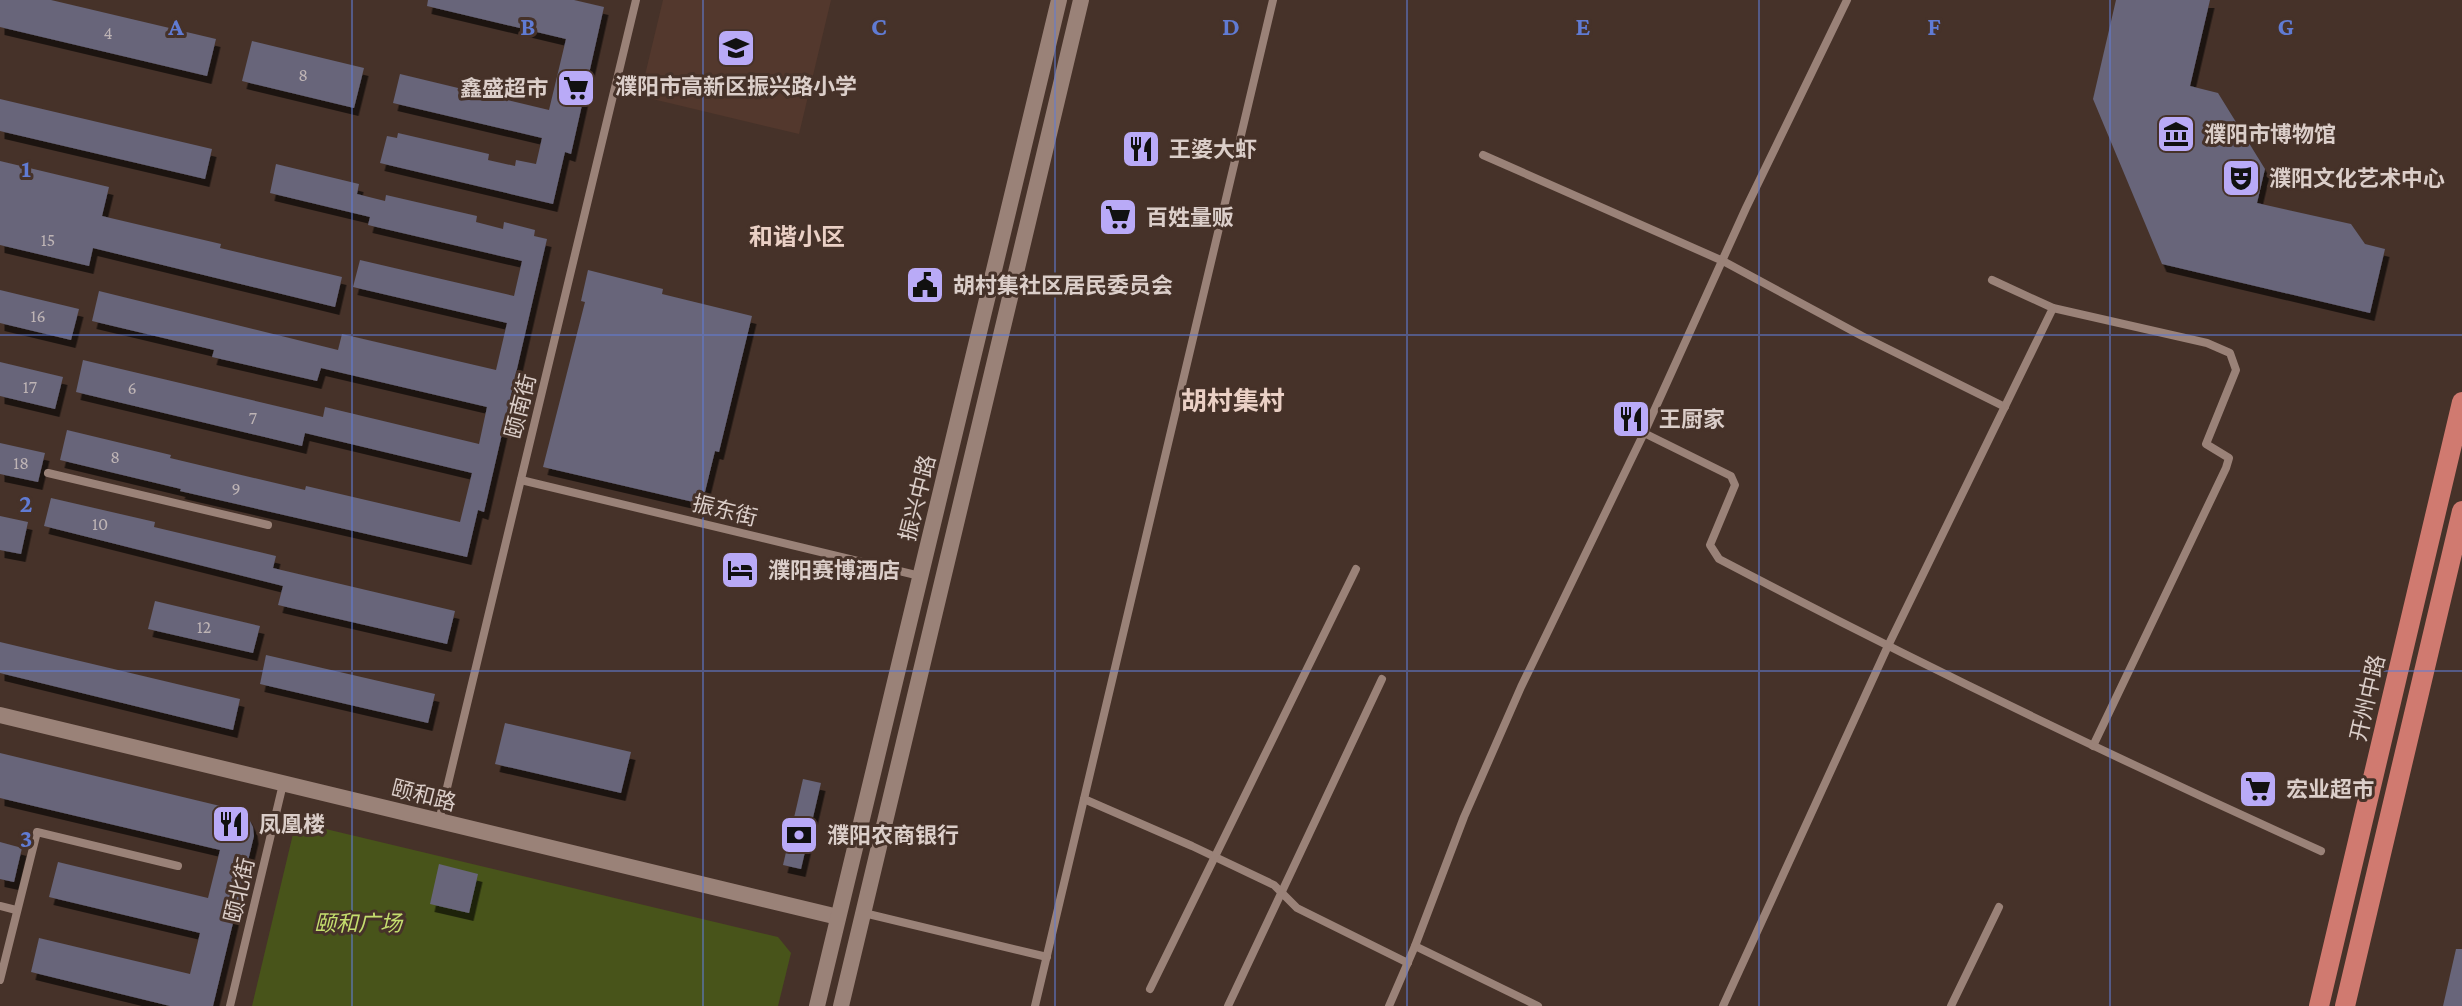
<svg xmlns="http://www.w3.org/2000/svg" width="2462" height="1006" font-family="'Crimson Pro','Noto Sans SC',serif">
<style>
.built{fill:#53382d}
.green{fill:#48541a}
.building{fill:#67657a;filter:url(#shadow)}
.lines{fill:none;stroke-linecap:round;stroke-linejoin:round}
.street{stroke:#9a8278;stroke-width:8}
.secondary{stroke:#9a8278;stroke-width:16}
.primary{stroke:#d07a70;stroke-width:20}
.grid{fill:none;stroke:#607bd3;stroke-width:2;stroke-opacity:0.55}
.labels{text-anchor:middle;stroke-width:6;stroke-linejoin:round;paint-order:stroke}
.number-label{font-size:18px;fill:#beb4b5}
.poi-label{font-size:22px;font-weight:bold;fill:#dbcec9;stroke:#463229;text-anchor:start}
.street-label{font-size:22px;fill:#dbcec9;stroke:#463229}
.park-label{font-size:22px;font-style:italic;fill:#c4de6e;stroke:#463229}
.neighbourhood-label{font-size:24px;font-weight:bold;fill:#ead0c5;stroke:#463229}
.quarter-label{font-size:26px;font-weight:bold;fill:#ead0c5;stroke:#463229}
.grid-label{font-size:26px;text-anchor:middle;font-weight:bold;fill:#607bd3;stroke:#463229;stroke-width:6;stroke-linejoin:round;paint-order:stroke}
</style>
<defs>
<filter id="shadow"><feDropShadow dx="4.5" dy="8" stdDeviation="0" flood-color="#0009"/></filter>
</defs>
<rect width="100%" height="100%" fill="#463229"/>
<path class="built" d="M663 0H831L799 134 640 96Z"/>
<path class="green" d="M309 825 778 937 791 953 778 1006H252L293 834Z"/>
<g class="building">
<path d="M0 0H51L216 39 207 76 0 27Z"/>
<path d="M428 0H574L604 7 571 154 565 152 553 204 380 163 387 136 397 138 398 133 489 154 488 160 515 166 516 160 536 164 542 138 393 103 400 74 549 110 566 39 427 6Z"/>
<path d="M2116 0H2210L2190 86 2218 93 2265 169 2257 203 2351 224 2365 244 2385 249 2370 313 2162 264 2093 99Z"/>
<path d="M252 41 364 68 354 108 242 81Z"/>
<path d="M0 99 212 149 205 179 0 131Z"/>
<path d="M0 161 109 187 102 216 221 244 220 248 342 277 335 307 93 248 89 266 0 245Z"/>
<path d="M276 164 359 184 357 194 385 201 386 195 477 216 476 222 503 229 504 222 535 230 534 236 547 239 484 512 478 510 467 557 180 491 181 489 60 460 67 430 171 455 170 458 305 490 306 486 460 522 472 473 305 433 302 446 76 392 83 360 323 417 325 407 479 444 487 407 321 368 317 381 212 357 214 350 92 321 99 291 338 350 342 334 496 370 507 323 353 287 360 260 514 296 522 261 368 225 370 217 270 193Z"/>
<path d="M588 270 663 289 662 294 752 316 719 452 715 451 702 504 543 467 585 302 581 301Z"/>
<path d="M0 290 79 309 71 340 0 323Z"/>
<path d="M0 362 63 377 55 409 0 396Z"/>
<path d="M0 443 45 453 38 482 0 474Z"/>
<path d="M51 498 155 522 154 527 276 556 273 568 455 611 447 644 278 605 283 586 44 526Z"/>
<path d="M0 516 28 522 21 554 0 550Z"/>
<path d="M155 601 260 626 253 653 148 629Z"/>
<path d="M0 642 240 699 233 730 0 673Z"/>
<path d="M266 655 435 694 428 723 260 684Z"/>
<path d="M505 723 631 752 621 793 495 764Z"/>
<path d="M0 753 241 811 247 815 253 827 254 836 213 1006H170L31 972 39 938 190 974 200 933 49 897 58 862 208 898 220 850 0 798Z"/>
<path d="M803 779 821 783 801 869 783 865Z"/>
<path d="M0 842 22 848 14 882 0 879Z"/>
<path d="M439 864 478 874 469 913 430 904Z"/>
<path d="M2456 949H2462V1006H2443Z"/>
</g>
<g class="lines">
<g class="street">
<path d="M1483 155 1723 261 1862 336 2005 407"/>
<path d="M2053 308 2207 343 2230 353 2236 370 2206 444 2229 458 2226 468 2093 746"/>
<path d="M1644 433 1731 476 1735 485 1710 545 1719 559C1917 663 2117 759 2321 851"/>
<path d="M48 473 268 525"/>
<path d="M521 480 920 576"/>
<path d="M1084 799 1192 846 1274 885 1297 908 1408 963"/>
<path d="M439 821 636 0"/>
<path d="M0 906 16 910"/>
<path d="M864 913 1047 957"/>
<path d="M1415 946 1538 1006"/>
<path d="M0 980 37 832 178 866"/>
<path d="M1150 989 1356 569"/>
<path d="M230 1006 283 784"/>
<path d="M1035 1006 1273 0"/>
<path d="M1228 1006 1382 679"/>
<path d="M1389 1006 1415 946 1464 817 1521 687 1644 433 1746 208 1847 0"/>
<path d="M1723 1006 1887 648 2053 308 1992 280"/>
<path d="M1951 1006 1999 907"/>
</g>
<g class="secondary">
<path d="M0 715 838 917"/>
<path d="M817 1006 1059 0"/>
<path d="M841 1006 1081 0"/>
</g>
<g class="primary">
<path d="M2319 1006 2462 402"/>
<path d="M2345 1006 2462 511"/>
</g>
</g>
<path class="grid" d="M352 0V1006M703 0V1006M1055 0V1006M1407 0V1006M1759 0V1006M2110 0V1006M0 335H2462M0 671H2462"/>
<defs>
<g id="school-square" transform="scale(2)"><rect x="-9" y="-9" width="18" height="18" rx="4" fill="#b9aaf7" stroke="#463229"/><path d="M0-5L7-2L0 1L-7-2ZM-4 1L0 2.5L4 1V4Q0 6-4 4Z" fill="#111"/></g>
<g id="supermarket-square" transform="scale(2)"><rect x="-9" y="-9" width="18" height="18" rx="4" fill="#b9aaf7" stroke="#463229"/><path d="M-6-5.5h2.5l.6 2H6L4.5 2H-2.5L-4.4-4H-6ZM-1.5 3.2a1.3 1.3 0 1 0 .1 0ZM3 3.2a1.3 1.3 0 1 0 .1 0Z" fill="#111"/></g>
<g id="museum-square" transform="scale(2)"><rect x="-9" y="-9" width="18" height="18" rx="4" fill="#b9aaf7" stroke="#463229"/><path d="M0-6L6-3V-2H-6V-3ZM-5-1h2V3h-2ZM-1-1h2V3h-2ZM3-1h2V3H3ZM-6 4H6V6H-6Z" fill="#111"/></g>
<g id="restaurant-square" transform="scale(2)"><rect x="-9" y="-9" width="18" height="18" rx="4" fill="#b9aaf7" stroke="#463229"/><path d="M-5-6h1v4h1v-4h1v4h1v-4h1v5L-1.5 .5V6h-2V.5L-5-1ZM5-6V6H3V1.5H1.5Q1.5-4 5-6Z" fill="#111"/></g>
<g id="theatre-square" transform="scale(2)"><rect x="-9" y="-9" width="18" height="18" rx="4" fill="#b9aaf7" stroke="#463229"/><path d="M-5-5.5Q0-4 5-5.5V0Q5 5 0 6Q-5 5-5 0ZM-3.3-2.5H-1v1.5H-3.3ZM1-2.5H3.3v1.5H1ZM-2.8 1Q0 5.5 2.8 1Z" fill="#111"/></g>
<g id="civic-square" transform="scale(2)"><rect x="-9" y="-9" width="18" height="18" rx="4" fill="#b9aaf7" stroke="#463229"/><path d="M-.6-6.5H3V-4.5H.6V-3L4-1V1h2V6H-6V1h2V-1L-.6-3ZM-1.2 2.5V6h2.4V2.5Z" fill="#111"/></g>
<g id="hotel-square" transform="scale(2)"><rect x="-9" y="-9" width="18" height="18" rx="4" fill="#b9aaf7" stroke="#463229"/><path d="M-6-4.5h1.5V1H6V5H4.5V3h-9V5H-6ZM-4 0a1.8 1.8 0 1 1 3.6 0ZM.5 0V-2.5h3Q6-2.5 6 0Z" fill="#111"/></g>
<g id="bank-square" transform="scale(2)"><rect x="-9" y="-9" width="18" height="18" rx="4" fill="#b9aaf7" stroke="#463229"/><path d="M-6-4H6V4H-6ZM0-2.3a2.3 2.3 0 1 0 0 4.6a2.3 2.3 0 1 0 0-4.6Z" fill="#111"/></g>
</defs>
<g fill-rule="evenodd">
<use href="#school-square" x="736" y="48"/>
<use href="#supermarket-square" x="576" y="88"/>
<use href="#museum-square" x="2176" y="134"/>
<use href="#restaurant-square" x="1141" y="149"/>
<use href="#theatre-square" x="2241" y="178"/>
<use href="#supermarket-square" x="1118" y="217"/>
<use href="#civic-square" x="925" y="285"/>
<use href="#restaurant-square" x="1631" y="419"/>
<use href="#hotel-square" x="740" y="570"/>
<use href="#supermarket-square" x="2258" y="789"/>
<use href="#restaurant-square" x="231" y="824"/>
<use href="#bank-square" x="799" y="835"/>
</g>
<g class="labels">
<g class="number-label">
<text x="108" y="39">4</text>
<text x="303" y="81">8</text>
<text x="48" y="246">15</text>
<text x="38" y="322">16</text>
<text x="30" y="393">17</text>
<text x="132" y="394">6</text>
<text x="253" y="424">7</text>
<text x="115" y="463">8</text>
<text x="21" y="469">18</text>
<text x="236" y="495">9</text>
<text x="100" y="530">10</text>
<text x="204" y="633">12</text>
</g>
<g class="poi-label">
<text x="736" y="94" text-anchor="middle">濮阳市高新区振兴路小学</text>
<text x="548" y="96" text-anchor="end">鑫盛超市</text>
<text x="2204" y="142">濮阳市博物馆</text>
<text x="1169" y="157">王婆大虾</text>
<text x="2269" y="186">濮阳文化艺术中心</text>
<text x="1146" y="225">百姓量贩</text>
<text x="953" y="293">胡村集社区居民委员会</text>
<text x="1659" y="427">王厨家</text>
<text x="768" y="578">濮阳赛博酒店</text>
<text x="2286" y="797">宏业超市</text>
<text x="259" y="832">凤凰楼</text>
<text x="827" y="843">濮阳农商银行</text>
</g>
<g class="street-label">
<text transform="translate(520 406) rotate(-76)" y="8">颐南街</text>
<text transform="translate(917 498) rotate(-76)" y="8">振兴中路</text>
<text transform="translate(725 510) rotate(14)" y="8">振东街</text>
<text transform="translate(2367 698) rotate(-77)" y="8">开州中路</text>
<text transform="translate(424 795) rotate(14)" y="8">颐和路</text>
<text transform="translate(239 890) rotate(-77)" y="8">颐北街</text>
</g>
<g class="park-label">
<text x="358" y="931">颐和广场</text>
</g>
<g class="neighbourhood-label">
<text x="797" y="245">和谐小区</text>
</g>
<g class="quarter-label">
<text x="1233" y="410">胡村集村</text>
</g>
</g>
<g class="grid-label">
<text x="176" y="35">A</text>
<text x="528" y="35">B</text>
<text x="879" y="35">C</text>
<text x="1231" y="35">D</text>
<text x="1583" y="35">E</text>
<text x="1934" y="35">F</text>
<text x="2286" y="35">G</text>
<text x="26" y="177">1</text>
<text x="26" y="512">2</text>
<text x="26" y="847">3</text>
</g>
</svg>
